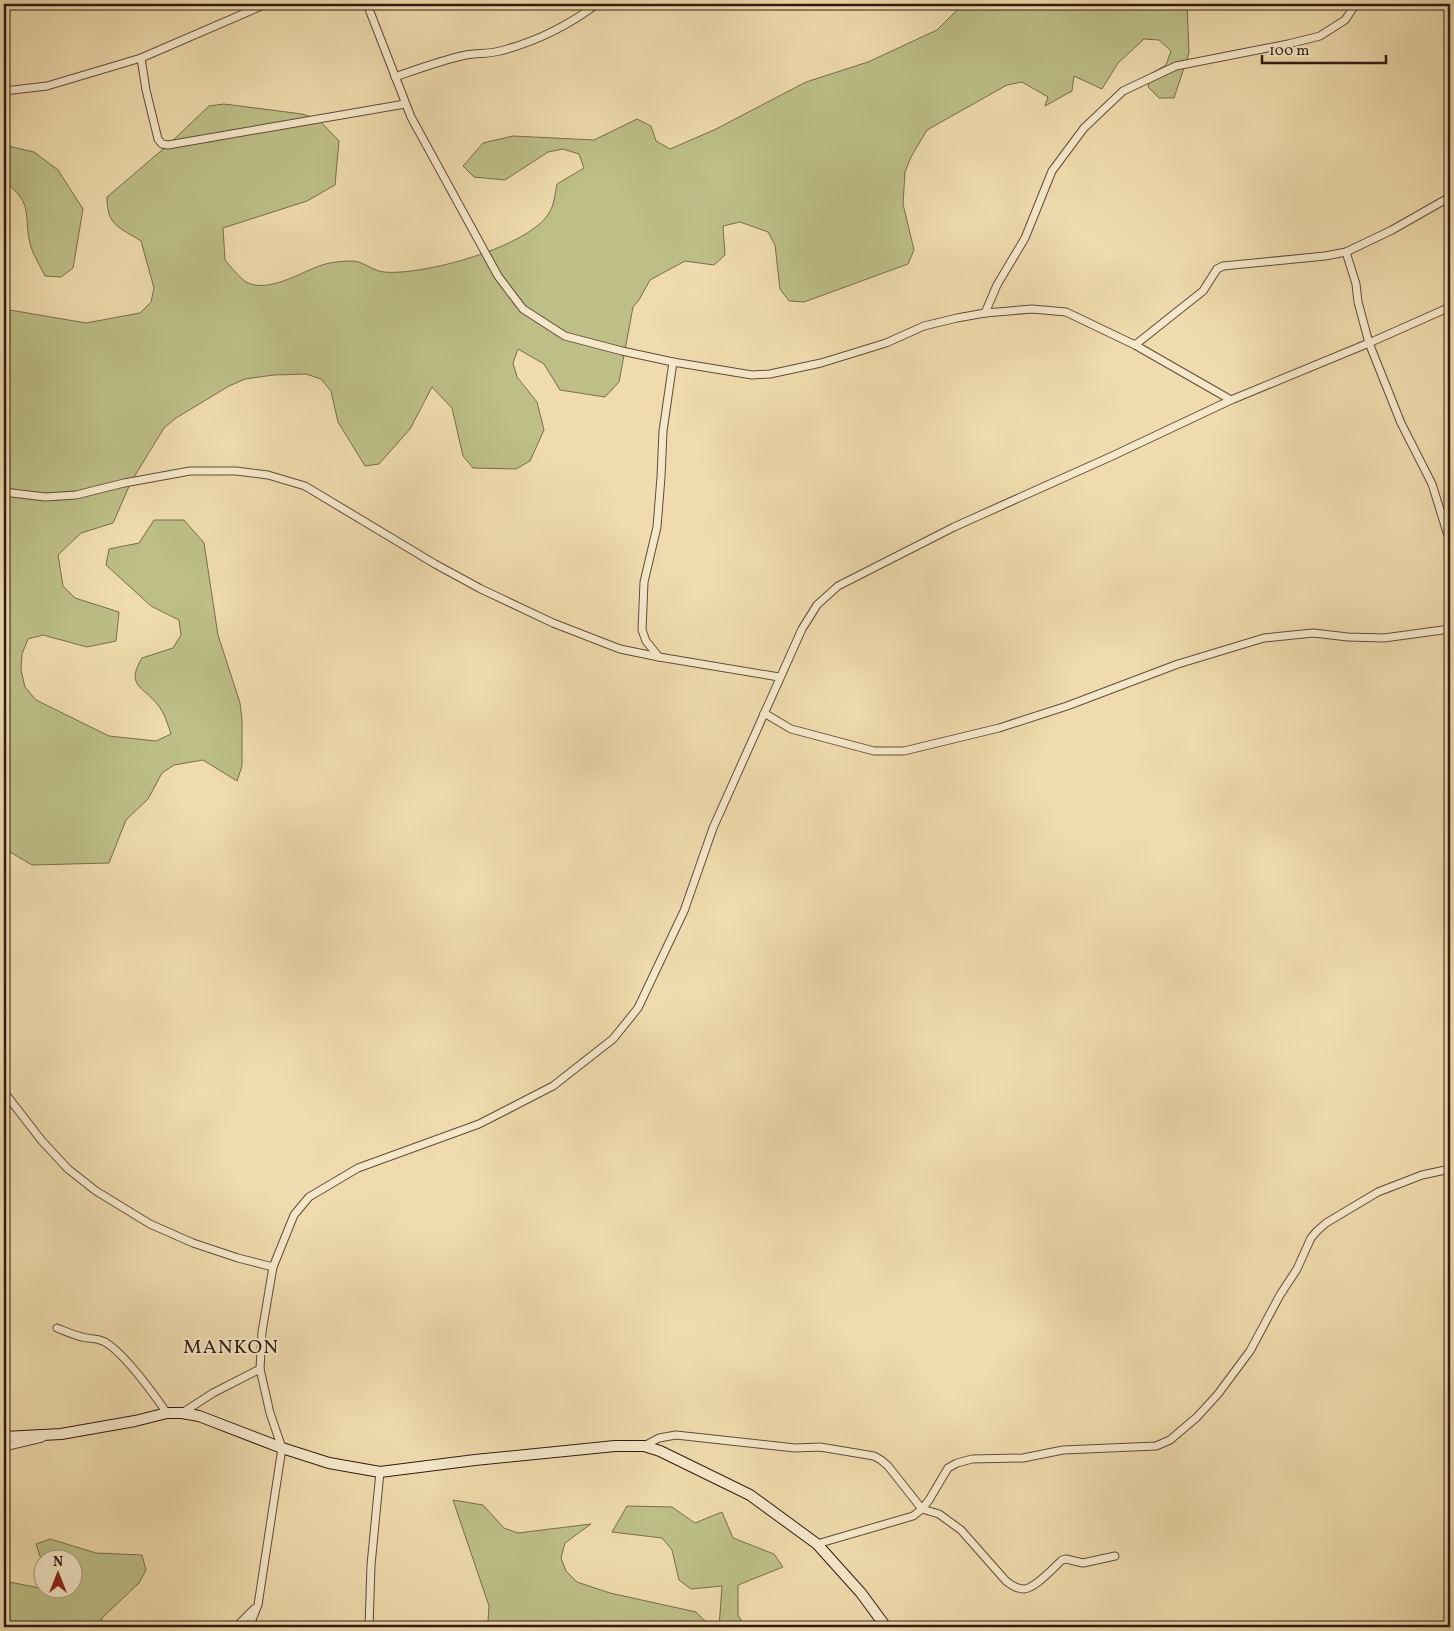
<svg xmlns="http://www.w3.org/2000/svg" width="1454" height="1631" font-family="Vollkorn,serif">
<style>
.green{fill:#bdbf87;stroke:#786d4c}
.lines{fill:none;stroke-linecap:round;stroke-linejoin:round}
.street-casing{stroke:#614b39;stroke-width:9}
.secondary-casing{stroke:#321b12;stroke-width:12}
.street{stroke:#f5e8ca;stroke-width:7}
.secondary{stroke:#f5e8ca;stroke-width:10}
.labels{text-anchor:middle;stroke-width:4;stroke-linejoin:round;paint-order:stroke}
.quarter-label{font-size:20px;letter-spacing:1px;fill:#321b12;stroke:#f5e8ca}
</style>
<rect width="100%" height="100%" fill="#efdbad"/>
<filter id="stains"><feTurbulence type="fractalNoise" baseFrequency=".004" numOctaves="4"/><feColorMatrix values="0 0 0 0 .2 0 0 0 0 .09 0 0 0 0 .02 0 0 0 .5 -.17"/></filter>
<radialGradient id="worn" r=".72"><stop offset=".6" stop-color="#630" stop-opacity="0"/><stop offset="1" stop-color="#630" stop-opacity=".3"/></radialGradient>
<g class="green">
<path d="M963 4H1187L1189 53 1174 98H1159L1148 87 1152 73 1166 65 1171 51 1159 40 1144 39 1118 63 1102 89 1074 76 1072 91 1045 106 1048 97 1022 82 1007 85 927 130 911 157 905 172 903 204 914 250 908 264 804 302 789 301 780 289 775 245 768 232 740 222 723 226 725 255 714 265 685 261 650 280 639 300 633 307 619 382 605 397 560 390 544 364 518 349 513 363 517 377 537 402 544 430 530 461 516 469 473 468 463 456 452 408 432 387 410 429 379 464 365 466 338 422 331 391 321 379 306 374 274 375 245 379 229 386 176 418 164 428 131 482 113 523 81 533 58 555 63 586 75 598 119 612 116 641 87 647 43 635 28 639 22 654 21 670 25 687 36 700 109 736 156 741 171 734C168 725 164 712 158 705 143 686 125 686 142 658L173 648 181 635 179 620 151 606 106 565 109 549 139 543 154 520H184L204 543 218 635 240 703 242 719V766L237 781 203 760 174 765 162 773 148 799 126 820 109 863 32 865 5 849 4 845V309L86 323 140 313 151 302 154 288 141 241C119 227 107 226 107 197L168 145 209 106 224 104 302 114 318 119 339 141 335 185 307 201 223 228 225 260C230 266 240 278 246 282 268 294 301 272 322 265 331 262 343 261 352 261 363 261 373 271 384 272 422 276 529 247 549 213 554 206 555 193 557 184L584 168 579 154 563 149 548 152 505 180 474 177 463 166 483 143 513 136 594 140 637 119 651 126 656 141 670 149 714 130 806 82 868 62 937 30Z"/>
<path d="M4 145 34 152 58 170 83 209 73 268 61 277 45 276C41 267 34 257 31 247 22 216 36 205 4 181Z"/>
<path d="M453 1500 483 1505 504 1528 518 1533 591 1524 565 1543 561 1558 566 1571 577 1582 610 1593 696 1612 706 1622 705 1627H481L488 1621 489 1606Z"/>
<path d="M627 1506 672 1507 695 1523 722 1512 733 1538 774 1554 783 1567 738 1585V1615L745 1627H719L722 1586 691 1589 679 1580 672 1550 662 1538 612 1532Z"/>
<path d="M50 1539 96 1553 142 1555 146 1570 139 1583 102 1618 99 1627H4V1581L50 1590 52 1589 72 1588V1558H42V1562L36 1544Z"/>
</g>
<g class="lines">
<g class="street-casing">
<g id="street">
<path d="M367 4 411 117 498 276 523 309 565 336 622 351 673 362 752 375 770 374 821 363 886 343 924 326 957 318 985 313 1032 309 1066 312 1135 345 1231 400"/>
<path d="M141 58 146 90 158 139 162 144 168 145 405 104"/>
<path d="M395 77C418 69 442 60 466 55 477 53 489 54 500 51 535 42 569 25 597 4"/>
<path d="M4 91 47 86 141 58 266 4"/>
<path d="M1346 252 1356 284 1358 302 1369 343 1401 423 1432 484 1450 542"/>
<path d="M985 313 997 285 1025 238 1052 171 1084 128 1123 91 1176 66 1288 44 1320 36 1345 20 1356 4"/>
<path d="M1135 345 1203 291 1217 269 1223 266 1325 256 1346 252 1392 230 1450 197"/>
<path d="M4 492 45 497 76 495 124 483 190 471H236L268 475 305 486 435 564 481 589 553 623 620 649 659 657 779 677"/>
<path d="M659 657 646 641 642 630 644 582 657 527 661 477 663 431 673 362"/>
<path d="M764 713 791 729 874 751H904L999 728 1067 706 1178 664 1264 638 1313 633 1348 637 1384 638 1450 629"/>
<path d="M4 1092 42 1141 68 1169 96 1191 150 1224 193 1243 238 1258 273 1267"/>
<path d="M57 1328C65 1331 73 1335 82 1337 90 1339 97 1338 105 1342 125 1354 153 1393 167 1413"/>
<path d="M182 1413 213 1393 260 1369"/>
<path d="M644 1446 659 1438 676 1435 795 1448 820 1447 874 1456 881 1460 888 1466 922 1509 939 1514 961 1530 1006 1581C1011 1585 1017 1589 1024 1589 1036 1588 1053 1568 1062 1560L1066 1559 1083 1563 1115 1556"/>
<path d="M4 1447 42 1438"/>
<path d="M817 1544 913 1516 922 1509 929 1500 948 1468 957 1463 972 1459 1023 1458 1063 1450 1156 1446 1170 1440 1197 1417 1218 1394 1250 1351 1280 1295 1297 1269 1311 1238 1317 1231 1326 1223 1378 1192 1422 1175 1450 1169"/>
<path d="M236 1627 254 1609"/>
<path d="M249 1627 258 1605 282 1448 270 1413 260 1369 262 1332 273 1267 294 1215 309 1197 358 1168 479 1124 553 1086 613 1039 638 1008 684 911 713 828 802 629 817 605 838 586 954 527 1110 457 1231 400 1369 343 1450 307"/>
<path d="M369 1627 371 1565 380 1472"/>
</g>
</g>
<g class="secondary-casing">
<path id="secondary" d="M4 1437 61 1434 135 1421 167 1413H182L199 1416 282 1448 329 1463 380 1472 475 1460 615 1446H644L660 1451 750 1495 817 1544 861 1593 886 1627"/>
</g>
<use href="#street" class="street"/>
<use href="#secondary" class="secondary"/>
</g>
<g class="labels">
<g class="quarter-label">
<text x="231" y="1353">MANKON</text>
</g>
</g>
<rect width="1454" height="1631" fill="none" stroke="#efdbad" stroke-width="20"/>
<rect x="5" y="5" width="1444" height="1621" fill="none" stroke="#321b12" stroke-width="2.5"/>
<rect x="10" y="10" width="1434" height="1611" fill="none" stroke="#321b12"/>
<g transform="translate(58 1574)"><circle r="24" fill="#f5e8ca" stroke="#a79680"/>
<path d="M0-4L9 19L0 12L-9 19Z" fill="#8f2418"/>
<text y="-8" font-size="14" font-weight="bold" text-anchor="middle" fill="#321b12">N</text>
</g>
<path d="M1262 55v8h124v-8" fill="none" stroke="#321b12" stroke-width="2.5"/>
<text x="1269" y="55" font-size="15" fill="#321b12" stroke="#f5e8ca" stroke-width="4" paint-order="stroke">100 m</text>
<rect width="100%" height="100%" filter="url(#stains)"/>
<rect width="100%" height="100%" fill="url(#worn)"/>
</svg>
